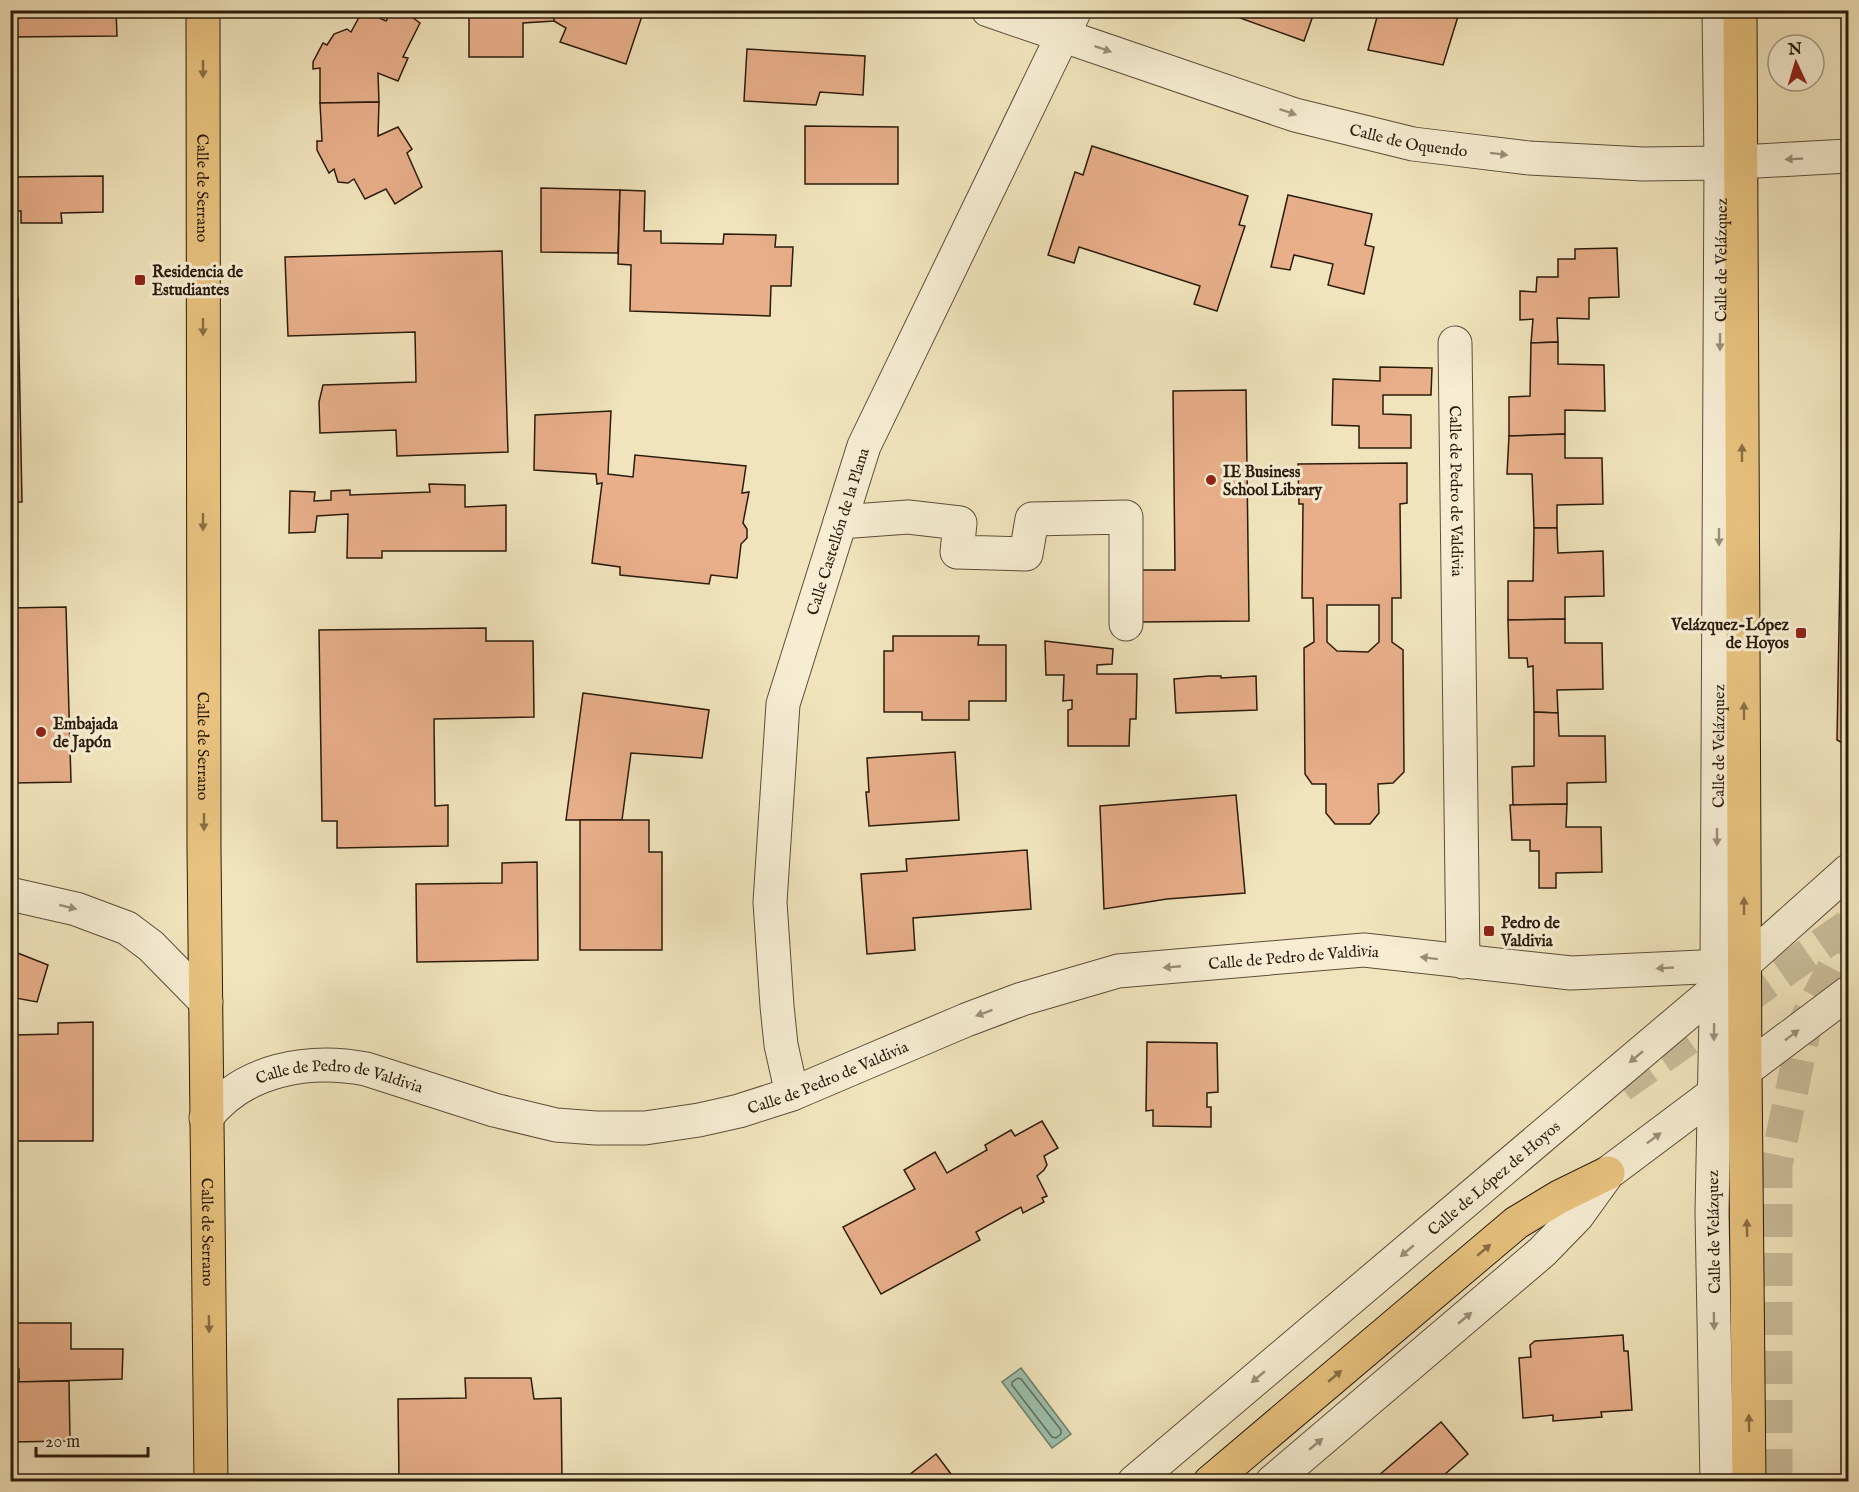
<svg xmlns="http://www.w3.org/2000/svg" width="1859" height="1492" font-family="'IM FELL English',serif">
<style>
.water{fill:#9cbfab;stroke:#6e7e6b;stroke-width:1.5}
.lines{fill:none;stroke-linecap:round;stroke-linejoin:round}
.shore{stroke:#636e5c;stroke-width:1.5}
.building{fill:#e8af8a;stroke:#2a1c0c;stroke-width:1.5;fill-rule:evenodd}
.highway-tunnel{stroke:#c9bc99;stroke-width:33;stroke-dasharray:33 16;stroke-linecap:butt}
.minor-casing{stroke:#5c4e38;stroke-width:35}
.major-casing{stroke:#2a1c0c;stroke-width:35}
.minor{stroke:#f6edd3;stroke-width:33}
.major{stroke:#e8c27e;stroke-width:33}
.oneway{fill:#9a8f79}
.oneway2{fill:#896f45}
.poi-dot{fill:#8f2418;stroke:#f6edd3;stroke-width:2}
.labels{text-anchor:middle;stroke-width:6;stroke-linejoin:round;paint-order:stroke}
.street-label{font-size:16px;fill:#2a1c0c;stroke:#f6edd3}
.poi-label{font-size:16px;font-weight:bold;fill:#2a1c0c;stroke:#f6edd3;text-anchor:start}
</style>
<rect width="100%" height="100%" fill="#f1e4bc"/>
<filter id="stains"><feTurbulence type="fractalNoise" baseFrequency=".00333" numOctaves="4"/><feColorMatrix values="0 0 0 0 .2 0 0 0 0 .09 0 0 0 0 .02 0 0 0 .5 -.17"/></filter>
<radialGradient id="worn" r=".72"><stop offset=".6" stop-color="#630" stop-opacity="0"/><stop offset="1" stop-color="#630" stop-opacity=".3"/></radialGradient>
<path class="water" d="M1021 1368 1071 1434 1052 1448 1002 1382Z"/>
<g class="lines">
<path class="shore" d="M1018 1378 1021 1379 1061 1430V1434L1056 1438 1052 1437 1012 1385V1382Z"/>
</g>
<g class="building">
<path d="M10 10H116L117 36 10 37Z"/>
<path d="M363 10 386 21 393 10H402L420 23 403 57 408 58 398 81 378 73 379 102 320 103V68L313 69V62L323 43 327 45 334 34 347 29 351 32Z"/>
<path d="M469 10H554V21L523 23V57H469Z"/>
<path d="M554 10H644L626 64 560 42 566 28 554 21Z"/>
<path d="M1218 10H1315L1304 41Z"/>
<path d="M1379 10H1460L1443 65 1368 50Z"/>
<path d="M747 49 865 56 863 95 820 92 816 105 744 101Z"/>
<path d="M379 102 378 136 398 127 412 149 407 153 422 187 395 204 386 189 365 199 354 179 348 183 338 182 334 169 329 173 317 150V141H322L320 103Z"/>
<path d="M805 126 898 127V184H805Z"/>
<path d="M1092 146 1248 196 1239 225 1245 226 1217 311 1194 304 1200 286 1079 247 1074 263 1048 255 1075 172 1083 175Z"/>
<path d="M103 176V212L61 213 62 223H21V211H10V177Z"/>
<path d="M541 188 620 190 618 253 541 252Z"/>
<path d="M620 190 645 191 644 231H661V243L723 244 724 234 776 235 775 247H793L791 286H771L770 316 630 311 631 265 618 264Z"/>
<path d="M1288 195 1372 214 1365 245 1374 247 1364 294 1328 285 1333 264 1294 255 1290 270 1271 267Z"/>
<path d="M1617 248 1619 297 1589 298V319L1557 318 1558 342 1531 343 1533 319 1520 320V291L1536 292 1537 277H1558V259H1575V249Z"/>
<path d="M502 251 508 452 397 456 396 430 320 433 319 402 323 385 416 382 415 332 288 336 285 257Z"/>
<path d="M10 298H18L22 502H10Z"/>
<path d="M1558 342V364L1604 365 1605 411 1565 410V434L1509 436V397L1530 396 1531 343Z"/>
<path d="M1380 367 1432 368 1431 395H1383V414L1411 415V448H1359V426L1332 425 1333 379 1380 381Z"/>
<path d="M1246 390 1249 621 1138 622 1137 570H1175L1173 391Z"/>
<path d="M611 411 608 474 633 477 635 455 746 466 742 493 749 492 743 523 747 529V538L741 544 737 578 711 575 709 584 620 575V567L592 563 602 483 597 484 596 474 534 470 535 415Z"/>
<path d="M1565 434V458H1602L1603 504 1557 505V528H1534L1532 474H1507L1509 436Z"/>
<path d="M1848 457V746L1837 740 1842 459Z"/>
<path d="M1407 463V503L1400 504 1401 598H1392V642L1403 650 1404 772 1393 783 1378 784 1379 813 1370 824H1335L1326 813V784H1312L1305 774 1304 648 1314 642 1313 598H1302L1303 504H1299L1298 464ZM1327 605H1379V642L1368 652 1337 651 1327 642Z"/>
<path d="M429 484 465 485V507L506 505V551H382V558H347L348 514 317 516 315 532 289 533 290 491 315 492 314 501 331 500V491L350 490V495L430 492Z"/>
<path d="M1534 528H1557L1558 553 1603 551 1604 596 1565 597V619L1508 620V581H1533Z"/>
<path d="M66 607 71 782 13 783 10 608Z"/>
<path d="M1565 619V643H1602L1603 689 1557 690 1558 713 1534 712 1533 666 1528 667 1527 658H1509L1508 620Z"/>
<path d="M486 628V641H533L534 717 434 719 435 806 448 805V846L337 848V821H322L319 630Z"/>
<path d="M893 636H979L978 645H1006V701H969V720H922V712H884V651H893Z"/>
<path d="M1045 641 1113 649 1112 664 1097 665V674H1137L1136 719H1130L1129 746H1068V710L1072 709V700L1063 701 1064 675H1046Z"/>
<path d="M1209 676H1221V678L1256 676 1257 710 1176 713 1174 679Z"/>
<path d="M583 693 709 710 702 758 631 753 622 820H566Z"/>
<path d="M1534 712 1558 713 1559 736H1605L1606 782 1567 783V804L1513 805 1512 767 1534 766Z"/>
<path d="M955 752 959 820 869 826 866 792H869L867 758Z"/>
<path d="M1236 795 1245 893 1167 899 1104 909 1100 806Z"/>
<path d="M1567 804 1566 827H1601L1602 872 1556 873V888H1539V851H1530V840H1512L1510 805Z"/>
<path d="M580 820H649V852H662V950H580Z"/>
<path d="M1027 850 1031 909 913 918 915 950 867 954 861 874 907 871 906 859Z"/>
<path d="M537 862 538 960 417 962 416 884 502 883V863Z"/>
<path d="M10 950 48 965 37 1002 10 997Z"/>
<path d="M93 1022V1141H10V1071L16 1070 14 1035 58 1034V1023Z"/>
<path d="M1147 1042 1217 1043 1218 1092 1207 1093V1107H1211V1127L1153 1126V1110L1146 1111Z"/>
<path d="M1042 1121 1058 1148 1044 1156 1047 1165 1044 1170 1037 1176 1047 1196 1042 1198 1044 1202 1023 1213 1021 1207 976 1232 980 1240 881 1294 843 1227 915 1189 904 1170 935 1152 947 1173 987 1150 985 1145 1011 1130 1015 1136Z"/>
<path d="M10 1323H71V1349H123L122 1379 19 1382V1369L14 1368 13 1356H10Z"/>
<path d="M1623 1335 1624 1351H1628L1632 1410 1601 1412 1602 1417 1553 1421V1415L1523 1418 1519 1358 1531 1357 1530 1345 1535 1341Z"/>
<path d="M465 1378H531L534 1399 561 1398 562 1478 591 1479V1482H399L398 1399 466 1398Z"/>
<path d="M69 1381 70 1441 10 1442V1382Z"/>
<path d="M1441 1422 1468 1454 1436 1482H1371Z"/>
<path d="M936 1454 957 1482H906L904 1479Z"/>
</g>
<g class="lines">
<g class="highway-tunnel">
<path d="M1621 1086 1848 926"/>
<path d="M1776 1482V1165L1807 1018 1848 941"/>
</g>
<g class="minor-casing">
<g id="minor">
<path id="s1" d="M988 10 1295 115 1413 144 1529 158 1643 164 1721 163 1848 156"/>
<path id="s2" d="M1455 343 1463 962"/>
<path d="M840 522 908 517 960 523 957 552 1026 554 1032 519 1126 517V624"/>
<path d="M10 894 76 909 127 928 151 946 206 1002"/>
<path id="s3" d="M792 1094 781 1045 777 1006 770 902 783 704 864 446 1075 10"/>
<path id="s4" d="M206 1118C243 1069 309 1058 366 1069L494 1110 556 1125 596 1128H645L699 1120 739 1111 792 1094 966 1020 1022 999 1118 971 1364 950 1571 973 1745 965"/>
<path id="s5" d="M1134 1482 1715 990 1848 871"/>
<path d="M1272 1482 1542 1252 1577 1216 1608 1173 1848 993"/>
<path id="s6" d="M1717 1482 1712 1212 1717 966 1721 163 1719 10"/>
</g>
</g>
<g class="major-casing">
<g id="major">
<path id="s7" d="M203 10 204 850 211 1482"/>
<path d="M1740 10 1745 1070 1749 1482"/>
<path d="M1210 1482 1516 1223 1559 1197 1608 1173"/>
</g>
</g>
<use href="#minor" class="minor"/>
<use href="#major" class="major"/>
</g>
<defs><path id="oneway-solid" d="M-6-.8H1V-3.2L6.5 0L1 3.2V.8H-6Z" transform="scale(1.5)"/></defs>
<g class="oneway">
<use href="#oneway-solid" transform="translate(1103 49) rotate(19)"/>
<use href="#oneway-solid" transform="translate(1288 112) rotate(19)"/>
<use href="#oneway-solid" transform="translate(1499 154) rotate(7)"/>
<use href="#oneway-solid" transform="translate(1794 159) rotate(177)"/>
<use href="#oneway-solid" transform="translate(1720 342) rotate(90)"/>
<use href="#oneway-solid" transform="translate(1719 537) rotate(90)"/>
<use href="#oneway-solid" transform="translate(1717 837) rotate(90)"/>
<use href="#oneway-solid" transform="translate(68 907) rotate(13)"/>
<use href="#oneway-solid" transform="translate(1429 958) rotate(-173)"/>
<use href="#oneway-solid" transform="translate(1172 967) rotate(175)"/>
<use href="#oneway-solid" transform="translate(1665 968) rotate(177)"/>
<use href="#oneway-solid" transform="translate(984 1013) rotate(160)"/>
<use href="#oneway-solid" transform="translate(1714 1032) rotate(91)"/>
<use href="#oneway-solid" transform="translate(1792 1035) rotate(-37)"/>
<use href="#oneway-solid" transform="translate(1636 1057) rotate(140)"/>
<use href="#oneway-solid" transform="translate(1654 1138) rotate(-37)"/>
<use href="#oneway-solid" transform="translate(1407 1251) rotate(140)"/>
<use href="#oneway-solid" transform="translate(1465 1318) rotate(-40)"/>
<use href="#oneway-solid" transform="translate(1714 1321) rotate(89)"/>
<use href="#oneway-solid" transform="translate(1258 1377) rotate(140)"/>
<use href="#oneway-solid" transform="translate(1316 1444) rotate(-40)"/>
</g>
<g class="oneway2">
<use href="#oneway-solid" transform="translate(203 69) rotate(90)"/>
<use href="#oneway-solid" transform="translate(203 327) rotate(90)"/>
<use href="#oneway-solid" transform="translate(1742 453) rotate(-90)"/>
<use href="#oneway-solid" transform="translate(203 522) rotate(90)"/>
<use href="#oneway-solid" transform="translate(1744 711) rotate(-90)"/>
<use href="#oneway-solid" transform="translate(204 822) rotate(90)"/>
<use href="#oneway-solid" transform="translate(1744 906) rotate(-90)"/>
<use href="#oneway-solid" transform="translate(1747 1228) rotate(-91)"/>
<use href="#oneway-solid" transform="translate(1484 1250) rotate(-40)"/>
<use href="#oneway-solid" transform="translate(209 1324) rotate(89)"/>
<use href="#oneway-solid" transform="translate(1335 1376) rotate(-40)"/>
<use href="#oneway-solid" transform="translate(1749 1423) rotate(-91)"/>
</g>
<g class="poi-dot">
<rect x="134" y="274" width="12" height="12" rx="3"/>
<circle cx="1211" cy="480" r="6"/>
<rect x="1795" y="627" width="12" height="12" rx="3"/>
<circle cx="41" cy="732" r="6"/>
<rect x="1483" y="925" width="12" height="12" rx="3"/>
</g>
<g class="labels">
<g class="street-label">
<text dy="6" stroke="none"><textPath href="#s1" startOffset="441">Calle de Oquendo</textPath></text>
<text dy="6" stroke="none"><textPath href="#s7" startOffset="178">Calle de Serrano</textPath></text>
<text dy="6" stroke="none"><textPath href="#s6" startOffset="1222">Calle de Velázquez</textPath></text>
<text dy="6" stroke="none"><textPath href="#s2" startOffset="148">Calle de Pedro de Valdivia</textPath></text>
<text dy="6" stroke="none"><textPath href="#s3" startOffset="573">Calle Castellón de la Plana</textPath></text>
<text dy="6" stroke="none"><textPath href="#s7" startOffset="736">Calle de Serrano</textPath></text>
<text dy="6" stroke="none"><textPath href="#s6" startOffset="736">Calle de Velázquez</textPath></text>
<text dy="6" stroke="none"><textPath href="#s4" startOffset="1140">Calle de Pedro de Valdivia</textPath></text>
<text dy="6" stroke="none"><textPath href="#s4" startOffset="654">Calle de Pedro de Valdivia</textPath></text>
<text dy="6" stroke="none"><textPath href="#s4" startOffset="150">Calle de Pedro de Valdivia</textPath></text>
<text dy="6" stroke="none"><textPath href="#s5" startOffset="471">Calle de López de Hoyos</textPath></text>
<text dy="6" stroke="none"><textPath href="#s7" startOffset="1222">Calle de Serrano</textPath></text>
<text transform="translate(1713 1232) rotate(-91)" y="6">Calle de Velázquez</text>
</g>
<g class="poi-label">
<text x="152" y="277">Residencia de<tspan x="152" dy="18">Estudiantes</tspan></text>
<text x="1223" y="477">IE Business<tspan x="1223" dy="18">School Library</tspan></text>
<text x="1789" y="630" text-anchor="end">Velázquez-López<tspan x="1789" dy="18">de Hoyos</tspan></text>
<text x="53" y="729">Embajada<tspan x="53" dy="18">de Japón</tspan></text>
<text x="1501" y="928">Pedro de<tspan x="1501" dy="18">Valdivia</tspan></text>
</g>
</g>
<rect width="1859" height="1492" fill="none" stroke="#f1e4bc" stroke-width="36"/>
<rect x="12" y="12" width="1835" height="1468" fill="none" stroke="#2a1c0c" stroke-width="3"/>
<rect x="18" y="18" width="1823" height="1456" fill="none" stroke="#2a1c0c" stroke-width="1.5"/>
<g transform="translate(1796 63) rotate(356)"><circle r="28" fill="#f6edd3" stroke="#a49983" stroke-width="1.5"/>
<path d="M0-4.5L10 22L0 15L-10 22Z" fill="#8f2418"/>
<text y="-9" font-size="16" font-weight="bold" text-anchor="middle" fill="#2a1c0c">N</text>
</g>
<path d="M36 1447v9h112v-9" fill="none" stroke="#2a1c0c" stroke-width="3"/>
<text x="45" y="1447" font-size="18" fill="#2a1c0c" stroke="#f6edd3" stroke-width="4.5" paint-order="stroke">20 m</text>
<rect width="100%" height="100%" filter="url(#stains)"/>
<rect width="100%" height="100%" fill="url(#worn)"/>
</svg>
